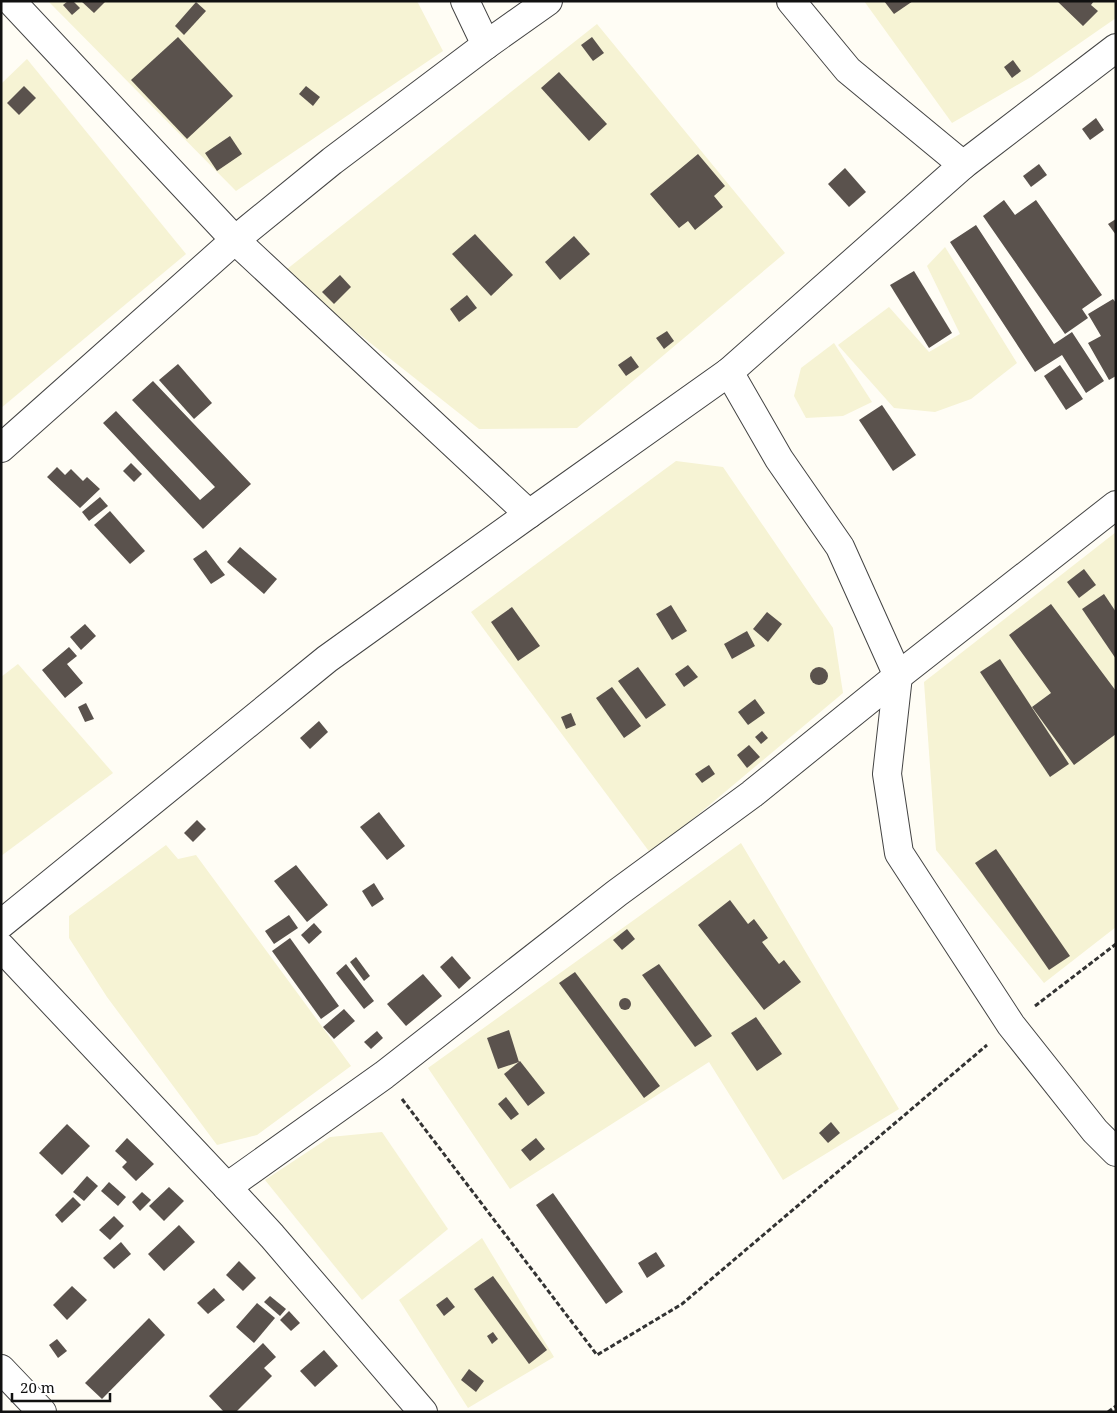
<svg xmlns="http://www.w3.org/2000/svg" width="1117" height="1413" font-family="'Noto Serif',serif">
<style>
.farmland{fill:#f6f3d4}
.building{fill:#5a524d}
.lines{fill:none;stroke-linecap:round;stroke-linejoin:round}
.minor-casing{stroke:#444;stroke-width:30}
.path{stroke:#333;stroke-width:3;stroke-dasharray:5 2.5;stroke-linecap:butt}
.minor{stroke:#fff;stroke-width:28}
</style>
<rect width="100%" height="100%" fill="#fffdf5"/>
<g class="farmland">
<path d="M48 1H417L443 51 236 191Z"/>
<path d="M864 1H1116V18L1031 77 952 123Z"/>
<path d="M597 24 785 253 577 428 479 429 282 273Z"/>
<path d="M27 59 186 254 1 408V84Z"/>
<path d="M945 247 1017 363 971 399 935 412 894 408 838 345 889 307 929 352 960 334 927 266Z"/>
<path d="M834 343 872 402 843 416 806 418 794 396 801 368Z"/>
<path d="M676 461 723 467 833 628 843 693 651 854 471 612Z"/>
<path d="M1116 532V927L1044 983 936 850 924 682Z"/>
<path d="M18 664 113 773 1 856V677Z"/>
<path d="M741 843 899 1109 783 1180 709 1062 510 1189 428 1068Z"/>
<path d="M166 845 178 859 196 855 351 1066 257 1135 217 1145 107 997 69 938V916Z"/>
<path d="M382 1132 448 1229 362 1300 265 1180 330 1137Z"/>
<path d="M482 1238 554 1357 468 1408 399 1300Z"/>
</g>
<g class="building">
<path d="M68 1H73L80 8 72 15 63 5Z"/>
<path d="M81 1H106L94 13Z"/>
<path d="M884 1H913L894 14Z"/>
<path d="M1057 1H1094L1091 5 1098 11 1083 26Z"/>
<path d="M196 2 206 11 184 35 175 26Z"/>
<path d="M178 37 233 96 187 139 131 80Z"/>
<path d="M592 37 604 53 593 61 581 45Z"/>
<path d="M1013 60 1021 71 1012 78 1004 67Z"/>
<path d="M559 72 607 124 589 141 541 88Z"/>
<path d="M24 86 36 98 19 115 7 103Z"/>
<path d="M306 86 320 97 313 106 299 94Z"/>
<path d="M1096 118 1104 130 1090 140 1082 129Z"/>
<path d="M230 136 242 154 217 171 205 153Z"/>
<path d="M698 154 725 186 714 196 723 207 695 230 688 221 679 228 650 194Z"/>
<path d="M1039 164 1047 175 1031 187 1023 176Z"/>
<path d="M845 168 866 192 849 207 828 184Z"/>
<path d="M1004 200 1015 215 1036 200 1102 295 1082 309 1088 318 1065 334 983 216Z"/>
<path d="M1116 219V235L1108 224Z"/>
<path d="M976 225 1054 344 1072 332 1104 381 1086 393 1062 355 1035 372 950 242Z"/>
<path d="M475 234 513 275 491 296 452 254Z"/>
<path d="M574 236 590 254 560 280 545 262Z"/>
<path d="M914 271 952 333 929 348 890 285Z"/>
<path d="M340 275 351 287 334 304 322 292Z"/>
<path d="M467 295 477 308 459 322 450 309Z"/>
<path d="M1113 299 1116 303V376L1109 380 1088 343 1101 336 1088 314Z"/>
<path d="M667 331 674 341 664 349 656 338Z"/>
<path d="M631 356 639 367 626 376 618 365Z"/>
<path d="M178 364 212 403 194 419 159 380Z"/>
<path d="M1060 365 1083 399 1066 410 1044 376Z"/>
<path d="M153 381 251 484 203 529 103 423 116 411 200 500 215 487 132 400Z"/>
<path d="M882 405 916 455 893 471 859 420Z"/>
<path d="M131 463 142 474 134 482 123 471Z"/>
<path d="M57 467 65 475 71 469 83 481 87 477 100 489 80 508 47 477Z"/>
<path d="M100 497 108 506 89 521 82 512Z"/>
<path d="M110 511 145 551 130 564 94 525Z"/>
<path d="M240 547 277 579 264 594 227 562Z"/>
<path d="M206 550 225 575 211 584 193 559Z"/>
<path d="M1084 569 1096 585 1079 598 1067 582Z"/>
<path d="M1104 594 1116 612V659L1082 609Z"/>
<path d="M1051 604 1116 691V734L1074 765 1032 707 1051 693 1009 635Z"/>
<path d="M671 605 687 631 672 640 656 614Z"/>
<path d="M512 607 540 646 518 661 491 622Z"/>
<path d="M767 612 782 624 768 642 753 629Z"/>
<path d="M85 624 96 636 81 650 70 637Z"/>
<path d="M747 631 755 646 732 659 724 644Z"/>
<path d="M69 647 77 656 67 664 83 683 65 698 42 670Z"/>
<path d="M1000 659 1069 764 1050 777 980 672Z"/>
<path d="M688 665 698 677 684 687 675 674Z"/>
<path d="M638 667 666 705 646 719 618 681Z"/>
<circle cx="819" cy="676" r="9"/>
<path d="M612 687 641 726 624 738 596 698Z"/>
<path d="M755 699 765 713 748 725 738 712Z"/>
<path d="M86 703 94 719 85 722 78 707Z"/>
<path d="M571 713 576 725 566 729 561 717Z"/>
<path d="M319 721 328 732 310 749 300 738Z"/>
<path d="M762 731 768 738 761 744 755 737Z"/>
<path d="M749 745 760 757 747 768 737 755Z"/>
<path d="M709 765 715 774 702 783 695 774Z"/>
<path d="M379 812 405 846 387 860 360 827Z"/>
<path d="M197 820 206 829 193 842 184 833Z"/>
<path d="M996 849 1070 956 1049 970 975 863Z"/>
<path d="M296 865 328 905 307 922 274 881Z"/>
<path d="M374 883 384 899 372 907 362 891Z"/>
<path d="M730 900 748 924 754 919 768 938 762 942 779 964 784 960 801 982 764 1010 698 925Z"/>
<path d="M289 915 298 928 274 944 265 931Z"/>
<path d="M314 923 322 932 309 944 301 935Z"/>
<path d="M627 929 635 939 622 950 613 940Z"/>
<path d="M290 938 339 1006 321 1019 272 951Z"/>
<path d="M452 956 471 978 459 989 440 967Z"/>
<path d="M356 957 370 976 364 981 350 962Z"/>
<path d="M346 964 374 1001 364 1009 336 973Z"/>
<path d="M659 964 712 1036 695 1047 642 975Z"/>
<path d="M575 972 660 1086 644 1098 559 983Z"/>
<path d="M423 974 442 996 406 1026 387 1004Z"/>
<circle cx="625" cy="1004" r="6"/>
<path d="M344 1009 355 1021 334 1039 323 1027Z"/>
<path d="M756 1017 782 1054 757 1071 731 1033Z"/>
<path d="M509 1030 519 1062 498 1069 487 1038Z"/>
<path d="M377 1031 383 1038 371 1049 364 1042Z"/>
<path d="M520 1061 545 1093 528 1106 504 1074Z"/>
<path d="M506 1097 519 1114 511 1120 498 1104Z"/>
<path d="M831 1122 840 1133 828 1143 819 1133Z"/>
<path d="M67 1124 90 1146 62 1175 39 1153Z"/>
<path d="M127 1138 154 1164 136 1181 122 1167 127 1162 115 1151Z"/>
<path d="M536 1138 545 1149 530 1161 521 1150Z"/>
<path d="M87 1176 98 1186 84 1201 73 1192Z"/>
<path d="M109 1182 126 1197 118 1206 101 1191Z"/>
<path d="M169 1187 184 1201 164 1221 149 1206Z"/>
<path d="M142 1192 151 1200 140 1211 132 1202Z"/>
<path d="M553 1193 623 1292 606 1304 536 1205Z"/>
<path d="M73 1197 81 1205 62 1223 55 1215Z"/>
<path d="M114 1216 124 1226 110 1240 99 1230Z"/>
<path d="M179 1225 195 1242 164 1271 148 1254Z"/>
<path d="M121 1242 131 1254 114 1269 103 1258Z"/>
<path d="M656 1252 665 1266 647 1278 638 1263Z"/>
<path d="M239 1261 256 1278 243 1291 226 1275Z"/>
<path d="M493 1276 547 1350 529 1364 474 1289Z"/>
<path d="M72 1286 87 1300 67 1320 53 1305Z"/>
<path d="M214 1288 225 1300 208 1314 197 1303Z"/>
<path d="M270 1296 286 1309 280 1316 264 1302Z"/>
<path d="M447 1297 455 1307 444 1316 436 1305Z"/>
<path d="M257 1303 275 1318 254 1343 236 1327Z"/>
<path d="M289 1311 300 1323 291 1331 280 1320Z"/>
<path d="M149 1318 165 1335 102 1399 85 1383Z"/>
<path d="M493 1332 498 1339 492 1344 487 1336Z"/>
<path d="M57 1339 67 1351 58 1358 49 1345Z"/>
<path d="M263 1343 276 1357 264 1368 272 1376 236 1412H224L209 1396Z"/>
<path d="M324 1350 338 1366 315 1387 300 1371Z"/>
<path d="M469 1369 484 1381 476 1392 461 1380Z"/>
</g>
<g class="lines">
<g class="minor-casing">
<g id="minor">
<path d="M11 1 235 240 529 514"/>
<path d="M465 1 486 45"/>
<path d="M791 1 848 70 963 165"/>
<path d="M729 372 779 459 840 547 898 676 887 774 899 853 1011 1025 1095 1131 1116 1152"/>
<path d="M1 448 235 240 332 161 486 45 548 1"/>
<path d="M1 924 327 659 529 514 729 372 963 165 1116 48"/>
<path d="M1 947 227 1187 272 1236 423 1412"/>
<path d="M227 1187 384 1075 617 893 752 794 898 676 1116 505"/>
<path d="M1 1369 42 1412"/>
</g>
</g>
<g class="path">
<path d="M1035 1006 1116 944"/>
<path d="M402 1099 597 1355 682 1304 987 1045"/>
<path d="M1108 1412 1116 1406"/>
</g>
<use href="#minor" class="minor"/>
</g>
<rect width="1117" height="1413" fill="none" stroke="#111111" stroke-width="5"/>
<path d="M12 1393v8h98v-8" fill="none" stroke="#111111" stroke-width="2.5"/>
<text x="20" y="1393" font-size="15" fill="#111111" stroke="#ffffff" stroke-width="4" paint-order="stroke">20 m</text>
</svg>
